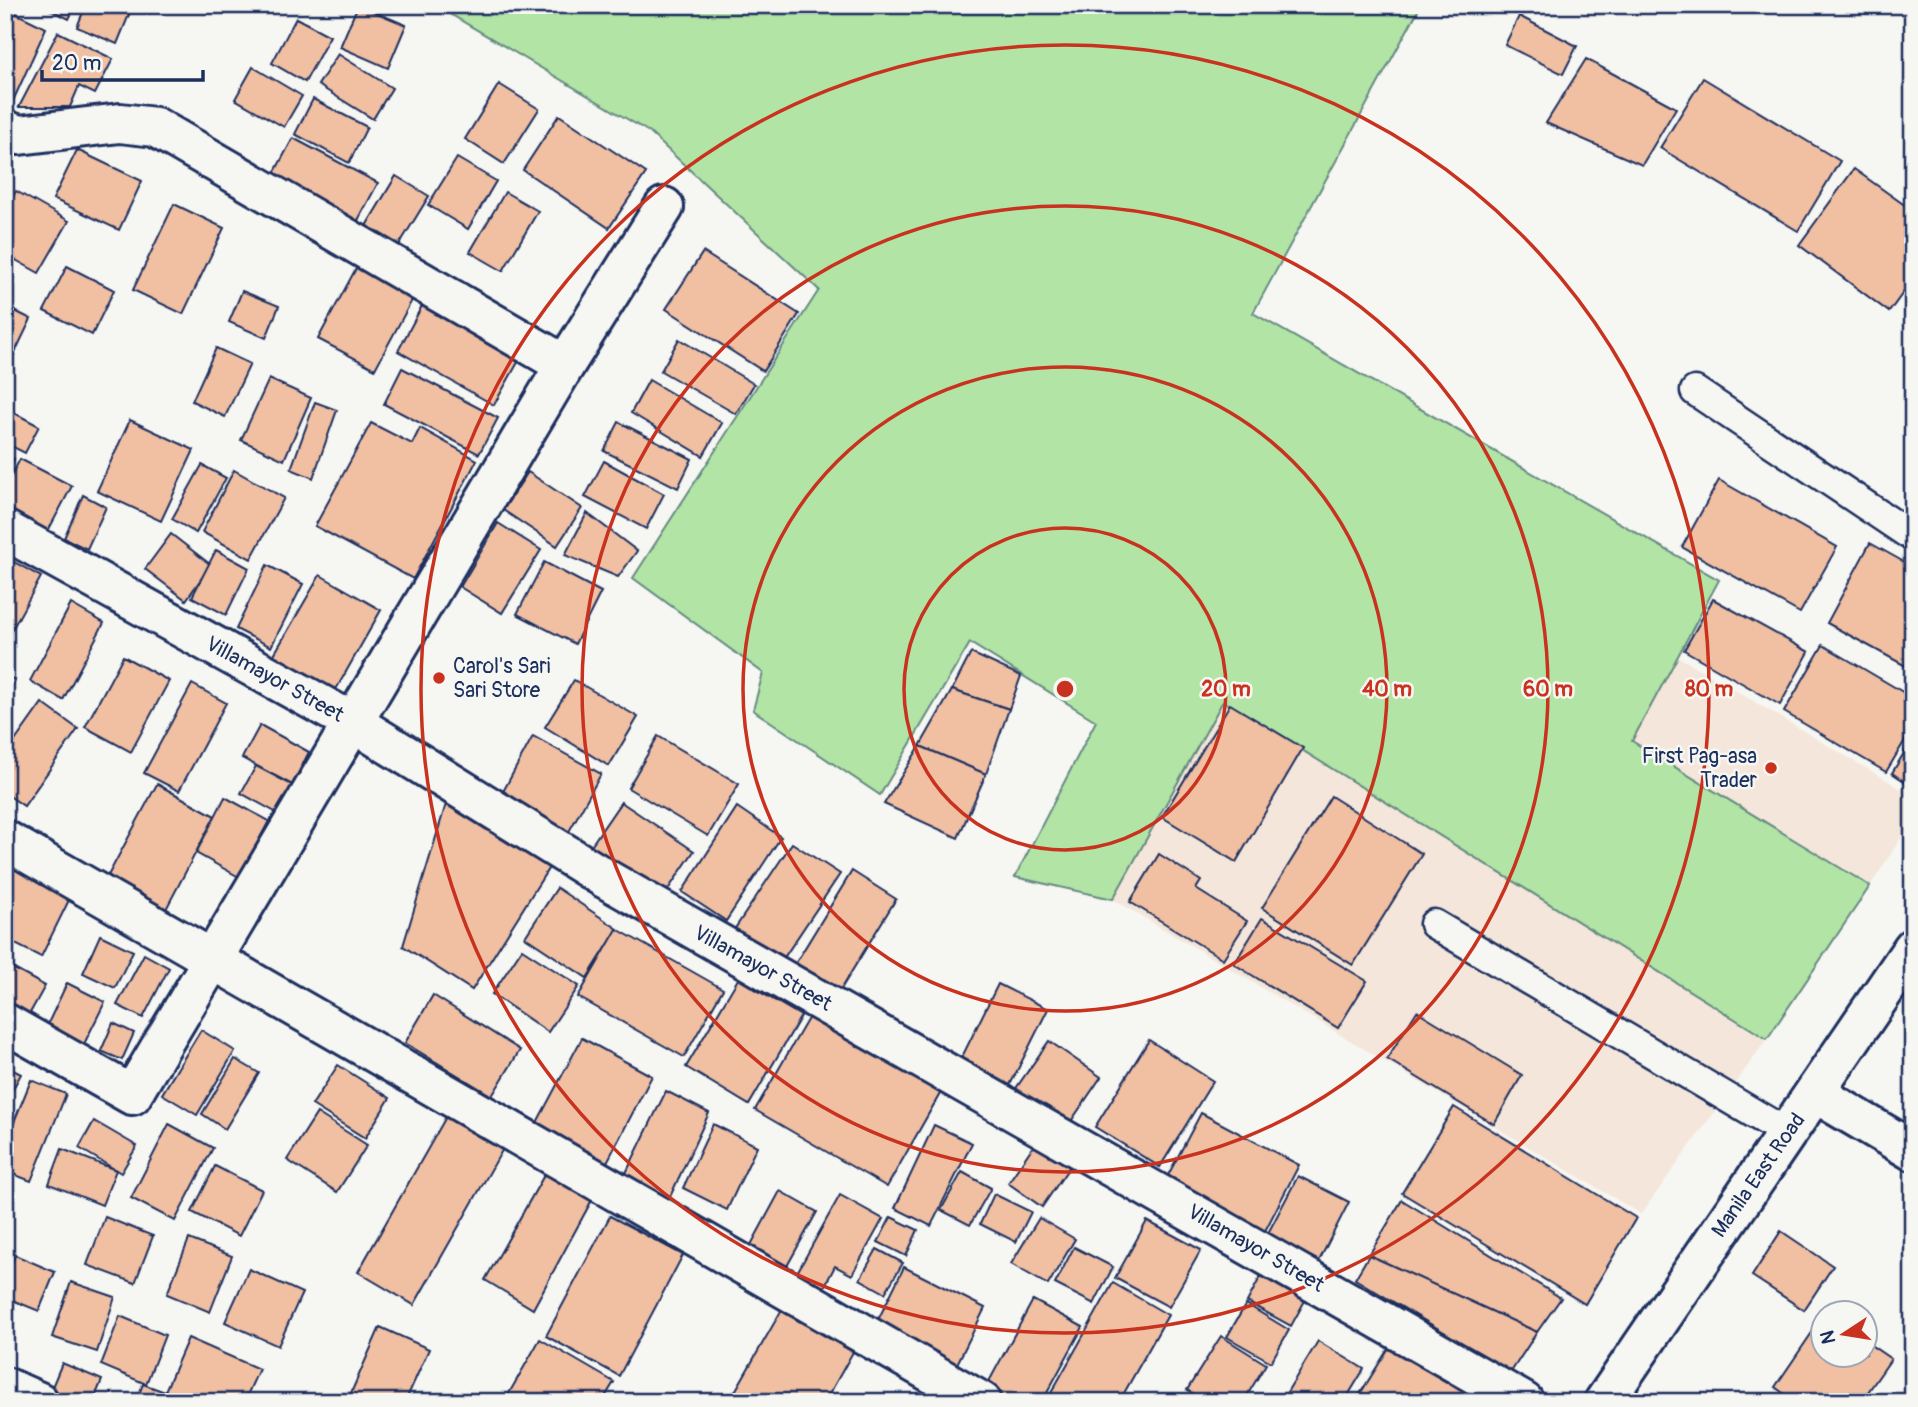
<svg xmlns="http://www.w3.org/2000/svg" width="1918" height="1407" font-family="Pangolin,sans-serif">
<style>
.built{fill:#f4e6da}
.green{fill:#b2e4a5;stroke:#668a82;stroke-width:2}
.building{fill:#f1bfa2;stroke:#1b2f5e;stroke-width:2}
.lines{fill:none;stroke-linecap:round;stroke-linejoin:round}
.service-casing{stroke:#1b2f5e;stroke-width:33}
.minor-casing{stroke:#1b2f5e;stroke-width:44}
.primary-casing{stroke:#1b2f5e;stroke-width:44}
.service{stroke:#f6f6f2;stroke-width:28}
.minor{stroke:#f6f6f2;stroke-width:38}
.primary{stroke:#f6f6f2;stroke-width:38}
.ring{fill:none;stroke:#c8321e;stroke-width:3.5}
.poi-dot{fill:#c8321e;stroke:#f6f6f2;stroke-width:2.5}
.labels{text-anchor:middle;stroke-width:5;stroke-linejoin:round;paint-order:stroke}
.poi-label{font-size:21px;fill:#1b2f5e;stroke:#f6f6f2;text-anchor:start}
.street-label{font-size:21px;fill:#1b2f5e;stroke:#f6f6f2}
.centre{fill:#c8321e;stroke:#f6f6f2;stroke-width:3.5}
.ring-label{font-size:21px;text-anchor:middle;font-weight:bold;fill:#c8321e;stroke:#f6f6f2;stroke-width:5;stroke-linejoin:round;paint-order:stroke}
</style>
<rect width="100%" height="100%" fill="#f6f6f2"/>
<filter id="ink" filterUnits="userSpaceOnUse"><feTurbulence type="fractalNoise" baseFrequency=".0143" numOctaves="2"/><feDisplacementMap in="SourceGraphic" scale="14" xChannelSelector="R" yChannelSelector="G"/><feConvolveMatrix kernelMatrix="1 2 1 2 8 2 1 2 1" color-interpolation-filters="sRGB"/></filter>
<g filter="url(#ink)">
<g class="built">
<path d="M1677 656 1913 796V819L1870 886 1632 740Z"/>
<path d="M1223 700 1767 1039 1641 1214 1113 899Z"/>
</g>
<path class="green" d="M435 5H1421L1253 313 1719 580 1632 741 1870 886 1767 1039 1223 701 1113 899 1015 877 1096 721 970 643 880 795 753 710 763 673 633 578 819 290 649 132Z"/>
<g class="building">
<path d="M41 5H76L69 19Z"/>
<path d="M86 5H133L117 44 77 27Z"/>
<path d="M358 5 406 25 388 68 340 47Z"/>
<path d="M5 8 46 28 8 112 5 110Z"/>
<path d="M1519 16 1577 46 1563 74 1505 45Z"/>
<path d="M296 18 330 36 305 82 272 63Z"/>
<path d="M58 32 113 59 95 94 79 86 70 107H19Z"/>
<path d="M338 54 392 88 373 119 318 85Z"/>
<path d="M1586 59 1676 108 1642 165 1546 123Z"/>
<path d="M253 67 302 96 284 127 235 99Z"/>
<path d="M1703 78 1840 161 1798 231 1660 148Z"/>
<path d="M499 84 539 109 504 164 465 139Z"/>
<path d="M313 99 367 127 349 163 295 134Z"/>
<path d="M559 115 646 173 609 228 523 170Z"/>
<path d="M293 138 378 183 356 224 271 179Z"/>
<path d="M77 150 142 181 119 230 53 199Z"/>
<path d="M457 158 496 181 468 229 428 205Z"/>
<path d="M1854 169 1913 211V279L1889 312 1799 245Z"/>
<path d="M396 176 429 196 396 250 363 231Z"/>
<path d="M16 191 69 221 39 273 5 254V210Z"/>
<path d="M505 192 538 211 503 271 470 252Z"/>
<path d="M174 204 224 228 183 314 133 290Z"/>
<path d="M703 252 799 314 763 371 666 309Z"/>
<path d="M361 259 418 289 375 369 318 339Z"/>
<path d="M67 266 114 290 92 335 44 311Z"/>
<path d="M242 291 279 306 266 338 229 322Z"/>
<path d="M424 302 521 357 494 405 398 351Z"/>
<path d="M5 306 31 319 5 373Z"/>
<path d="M679 339 754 384 736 414 661 371Z"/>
<path d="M216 348 250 364 225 417 192 401Z"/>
<path d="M402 368 498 418 479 454 384 404Z"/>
<path d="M269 379 311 398 284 460 241 440Z"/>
<path d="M649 380 722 423 703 456 631 413Z"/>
<path d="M315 402 337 410 313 478 291 469Z"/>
<path d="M5 408 39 426 25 453 5 443Z"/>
<path d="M130 420 194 450 161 521 97 491Z"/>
<path d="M619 422 692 459 678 488 604 451Z"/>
<path d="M371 423 412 444 420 428 477 460 413 579 315 526Z"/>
<path d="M5 455 14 459 5 476Z"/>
<path d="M20 459 72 486 48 531 5 508V488Z"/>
<path d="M604 461 664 494 646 529 585 497Z"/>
<path d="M202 465 226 478 196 533 172 519Z"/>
<path d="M234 470 284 498 251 559 202 532Z"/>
<path d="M528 472 582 508 557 546 503 510Z"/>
<path d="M1719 480 1837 547 1800 613 1682 547Z"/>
<path d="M83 495 106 507 87 549 64 538Z"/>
<path d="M587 513 637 551 618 577 565 555Z"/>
<path d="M498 523 541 550 502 613 460 587Z"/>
<path d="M171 534 211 565 186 600 145 569Z"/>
<path d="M1870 543 1913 567V670L1827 623Z"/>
<path d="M216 550 249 568 226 615 192 597Z"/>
<path d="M5 557 41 577 9 635 5 633Z"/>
<path d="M544 562 601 592 575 644 517 614Z"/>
<path d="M267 565 303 584 271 647 236 629Z"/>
<path d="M320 575 381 610 334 693 272 658Z"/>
<path d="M1713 599 1809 652 1780 705 1684 650Z"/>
<path d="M71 604 104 623 63 700 30 681Z"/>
<path d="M1823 645 1913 698V727L1886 772 1784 712Z"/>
<path d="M971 653 1021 676 1009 709 952 690Z"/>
<path d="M123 656 169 681 131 752 85 727Z"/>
<path d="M5 675 15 680 5 699Z"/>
<path d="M574 680 638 717 609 766 545 727Z"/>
<path d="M192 684 226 703 179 791 144 773Z"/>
<path d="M952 690 1009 709 986 774 920 746Z"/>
<path d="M42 703 78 729 24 806 5 793V755Z"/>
<path d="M1230 704 1303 748 1236 862 1162 817Z"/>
<path d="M260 725 309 752 292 785 242 758Z"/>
<path d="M533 736 601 774 566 837 499 799Z"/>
<path d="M658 736 739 784 708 836 628 788Z"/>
<path d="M920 746 986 774 958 838 884 804Z"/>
<path d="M1907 748 1913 752V787L1892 773Z"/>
<path d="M256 766 292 785 277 813 241 793Z"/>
<path d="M157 784 215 816 163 915 104 883Z"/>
<path d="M449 794 553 861 472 990 403 946Z"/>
<path d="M1331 796 1422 854 1353 965 1262 908Z"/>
<path d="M225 797 269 821 239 877 196 853Z"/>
<path d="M621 802 694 851 661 900 588 850Z"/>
<path d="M737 807 781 837 726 921 682 892Z"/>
<path d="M792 843 840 874 781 962 734 930Z"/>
<path d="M1159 854 1201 881 1196 889 1247 921 1223 959 1130 902Z"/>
<path d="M7 863 71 896 41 957 5 939Z"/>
<path d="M852 871 896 899 836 997 792 969Z"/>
<path d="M557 888 618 929 587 978 525 937Z"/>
<path d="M1262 918 1367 981 1338 1028 1234 964Z"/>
<path d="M617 929 723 989 684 1057 578 997Z"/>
<path d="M100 935 133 951 115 988 83 973Z"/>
<path d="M522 949 579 986 548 1032 492 994Z"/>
<path d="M144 954 169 968 143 1018 117 1005Z"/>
<path d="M5 964 45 986 25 1022 5 1010Z"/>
<path d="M738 979 801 1016 749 1105 686 1067Z"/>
<path d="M67 983 105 1002 80 1052 43 1034Z"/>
<path d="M998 984 1048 1009 1007 1091 957 1067Z"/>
<path d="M433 995 520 1050 492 1096 405 1043Z"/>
<path d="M1417 1011 1522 1075 1494 1124 1387 1059Z"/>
<path d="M810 1015 941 1092 887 1187 755 1110Z"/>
<path d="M113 1023 134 1033 122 1060 101 1051Z"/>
<path d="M201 1030 235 1051 197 1115 162 1094Z"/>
<path d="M582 1038 652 1076 605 1166 534 1128Z"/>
<path d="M1149 1040 1213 1081 1160 1167 1095 1127Z"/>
<path d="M1049 1041 1101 1077 1065 1130 1012 1094Z"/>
<path d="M235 1059 259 1073 225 1129 202 1114Z"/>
<path d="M338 1065 390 1098 365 1138 312 1105Z"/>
<path d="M5 1066 21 1074 9 1096 5 1094Z"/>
<path d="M31 1080 66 1094 31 1181 5 1171V1144Z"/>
<path d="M666 1091 709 1113 669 1199 624 1177Z"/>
<path d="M1454 1107 1636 1218 1585 1304 1402 1193Z"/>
<path d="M317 1113 367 1145 337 1192 287 1160Z"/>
<path d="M1201 1113 1299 1165 1265 1231 1166 1179Z"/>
<path d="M447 1115 504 1147 414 1305 358 1272Z"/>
<path d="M94 1121 137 1146 121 1173 79 1148Z"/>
<path d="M169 1124 213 1148 175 1221 131 1198Z"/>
<path d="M713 1124 757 1146 727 1210 683 1188Z"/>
<path d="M934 1125 972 1143 931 1226 895 1208Z"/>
<path d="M1040 1136 1074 1160 1042 1207 1008 1183Z"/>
<path d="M62 1149 116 1170 102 1205 49 1184Z"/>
<path d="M215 1166 262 1190 239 1236 192 1212Z"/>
<path d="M547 1170 593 1198 533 1309 485 1280Z"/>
<path d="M962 1172 991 1188 970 1225 941 1210Z"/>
<path d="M1298 1176 1349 1202 1319 1261 1267 1235Z"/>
<path d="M780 1191 817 1212 782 1275 746 1254Z"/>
<path d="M994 1194 1031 1212 1016 1242 980 1224Z"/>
<path d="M840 1195 883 1219 852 1275 835 1266 821 1293 794 1278Z"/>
<path d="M1402 1200 1561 1298 1537 1332 1369 1255Z"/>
<path d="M610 1216 683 1255 619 1376 546 1336Z"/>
<path d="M105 1217 153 1236 135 1283 87 1265Z"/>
<path d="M891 1217 918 1230 906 1256 878 1242Z"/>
<path d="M1039 1218 1075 1239 1048 1285 1011 1264Z"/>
<path d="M1147 1221 1201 1250 1169 1307 1115 1278Z"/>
<path d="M1781 1231 1833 1266 1804 1310 1752 1276Z"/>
<path d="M189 1239 232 1256 210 1312 167 1294Z"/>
<path d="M1074 1247 1113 1267 1094 1304 1055 1284Z"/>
<path d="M877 1249 903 1263 885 1293 860 1279Z"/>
<path d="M15 1255 55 1272 39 1311 5 1297V1280Z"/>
<path d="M1369 1255 1537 1332 1511 1372 1355 1279Z"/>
<path d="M904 1267 985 1308 954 1370 873 1330Z"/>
<path d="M249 1269 302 1293 278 1346 225 1322Z"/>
<path d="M1263 1272 1307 1297 1291 1326 1247 1302Z"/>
<path d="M71 1282 115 1297 97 1352 52 1337Z"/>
<path d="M1113 1283 1168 1315 1119 1402H1046Z"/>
<path d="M1033 1300 1083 1327 1042 1402H1012L986 1387Z"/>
<path d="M1246 1304 1289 1330 1271 1362 1227 1337Z"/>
<path d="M781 1311 853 1352 825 1402H729Z"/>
<path d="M1824 1315V1354H1866V1342L1891 1359 1861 1402H1795L1775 1387Z"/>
<path d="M120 1316 165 1335 146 1384 101 1365Z"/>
<path d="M380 1327 429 1349 405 1402H347Z"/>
<path d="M1221 1336 1266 1364 1243 1402H1207L1187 1390Z"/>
<path d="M188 1338 259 1369 244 1402H188L165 1391Z"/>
<path d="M540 1339 614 1382 602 1402H504Z"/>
<path d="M1318 1341 1364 1369 1344 1402H1281Z"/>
<path d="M1390 1346 1473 1399 1471 1402H1355Z"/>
<path d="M62 1363 102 1380 93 1402H54L47 1399Z"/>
<path d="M143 1384 193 1402H136Z"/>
</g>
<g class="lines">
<g class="service-casing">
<g id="service">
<path d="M1695 391 1913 537"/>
<path d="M1434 924 1787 1133"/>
</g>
</g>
<g class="minor-casing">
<g id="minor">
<path d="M5 130 19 135 120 123 155 127 565 365"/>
<path d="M5 530 354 723 606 879 1524 1402"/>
<path d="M5 840 982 1402"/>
<path d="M5 1023 132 1095 565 365 664 207"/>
<path d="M1815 1093 1913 1151"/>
<path d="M5 1387 39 1402"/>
</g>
</g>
<g class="primary-casing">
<path id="primary" d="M1604 1402 1913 948"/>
</g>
<use href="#service" class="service"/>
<use href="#minor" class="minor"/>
<use href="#primary" class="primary"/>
</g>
</g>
<g class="ring">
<circle cx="1065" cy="689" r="161"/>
<circle cx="1065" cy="689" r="322"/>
<circle cx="1065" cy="689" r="483"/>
<circle cx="1065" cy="689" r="644"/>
</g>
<g class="poi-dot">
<circle cx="439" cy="678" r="7"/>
<circle cx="1771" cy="768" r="7"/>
</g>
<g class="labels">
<g class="poi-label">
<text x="453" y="673">Carol's Sari<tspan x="453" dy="24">Sari Store</tspan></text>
<text x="1757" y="763" text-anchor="end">First Pag-asa<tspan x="1757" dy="24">Trader</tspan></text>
</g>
<g class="street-label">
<text transform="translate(275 679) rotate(29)" y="7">Villamayor Street</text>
<text transform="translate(763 968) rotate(29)" y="7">Villamayor Street</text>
<text transform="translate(1758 1175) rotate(-55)" y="7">Manila East Road</text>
<text transform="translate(1256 1248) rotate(30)" y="7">Villamayor Street</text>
</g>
</g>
<circle cx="1065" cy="689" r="10" class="centre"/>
<g class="ring-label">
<text x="1226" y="696">20 m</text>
<text x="1387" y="696">40 m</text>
<text x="1548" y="696">60 m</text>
<text x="1709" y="696">80 m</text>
</g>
<rect width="1918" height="1407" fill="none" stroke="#f6f6f2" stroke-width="28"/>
<rect x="14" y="14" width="1890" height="1379" fill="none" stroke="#1b2f5e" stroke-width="2.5" filter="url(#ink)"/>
<g transform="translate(1844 1334) rotate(258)"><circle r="33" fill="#f6f6f2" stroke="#9ea6b7" stroke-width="2"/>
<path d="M0-5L12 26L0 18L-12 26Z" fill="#c8321e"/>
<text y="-10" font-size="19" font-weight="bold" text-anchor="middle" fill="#1b2f5e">N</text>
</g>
<path d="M42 70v10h161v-10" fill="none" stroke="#1b2f5e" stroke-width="3.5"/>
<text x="52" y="70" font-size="21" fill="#1b2f5e" stroke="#f6f6f2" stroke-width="5" paint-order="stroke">20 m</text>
</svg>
